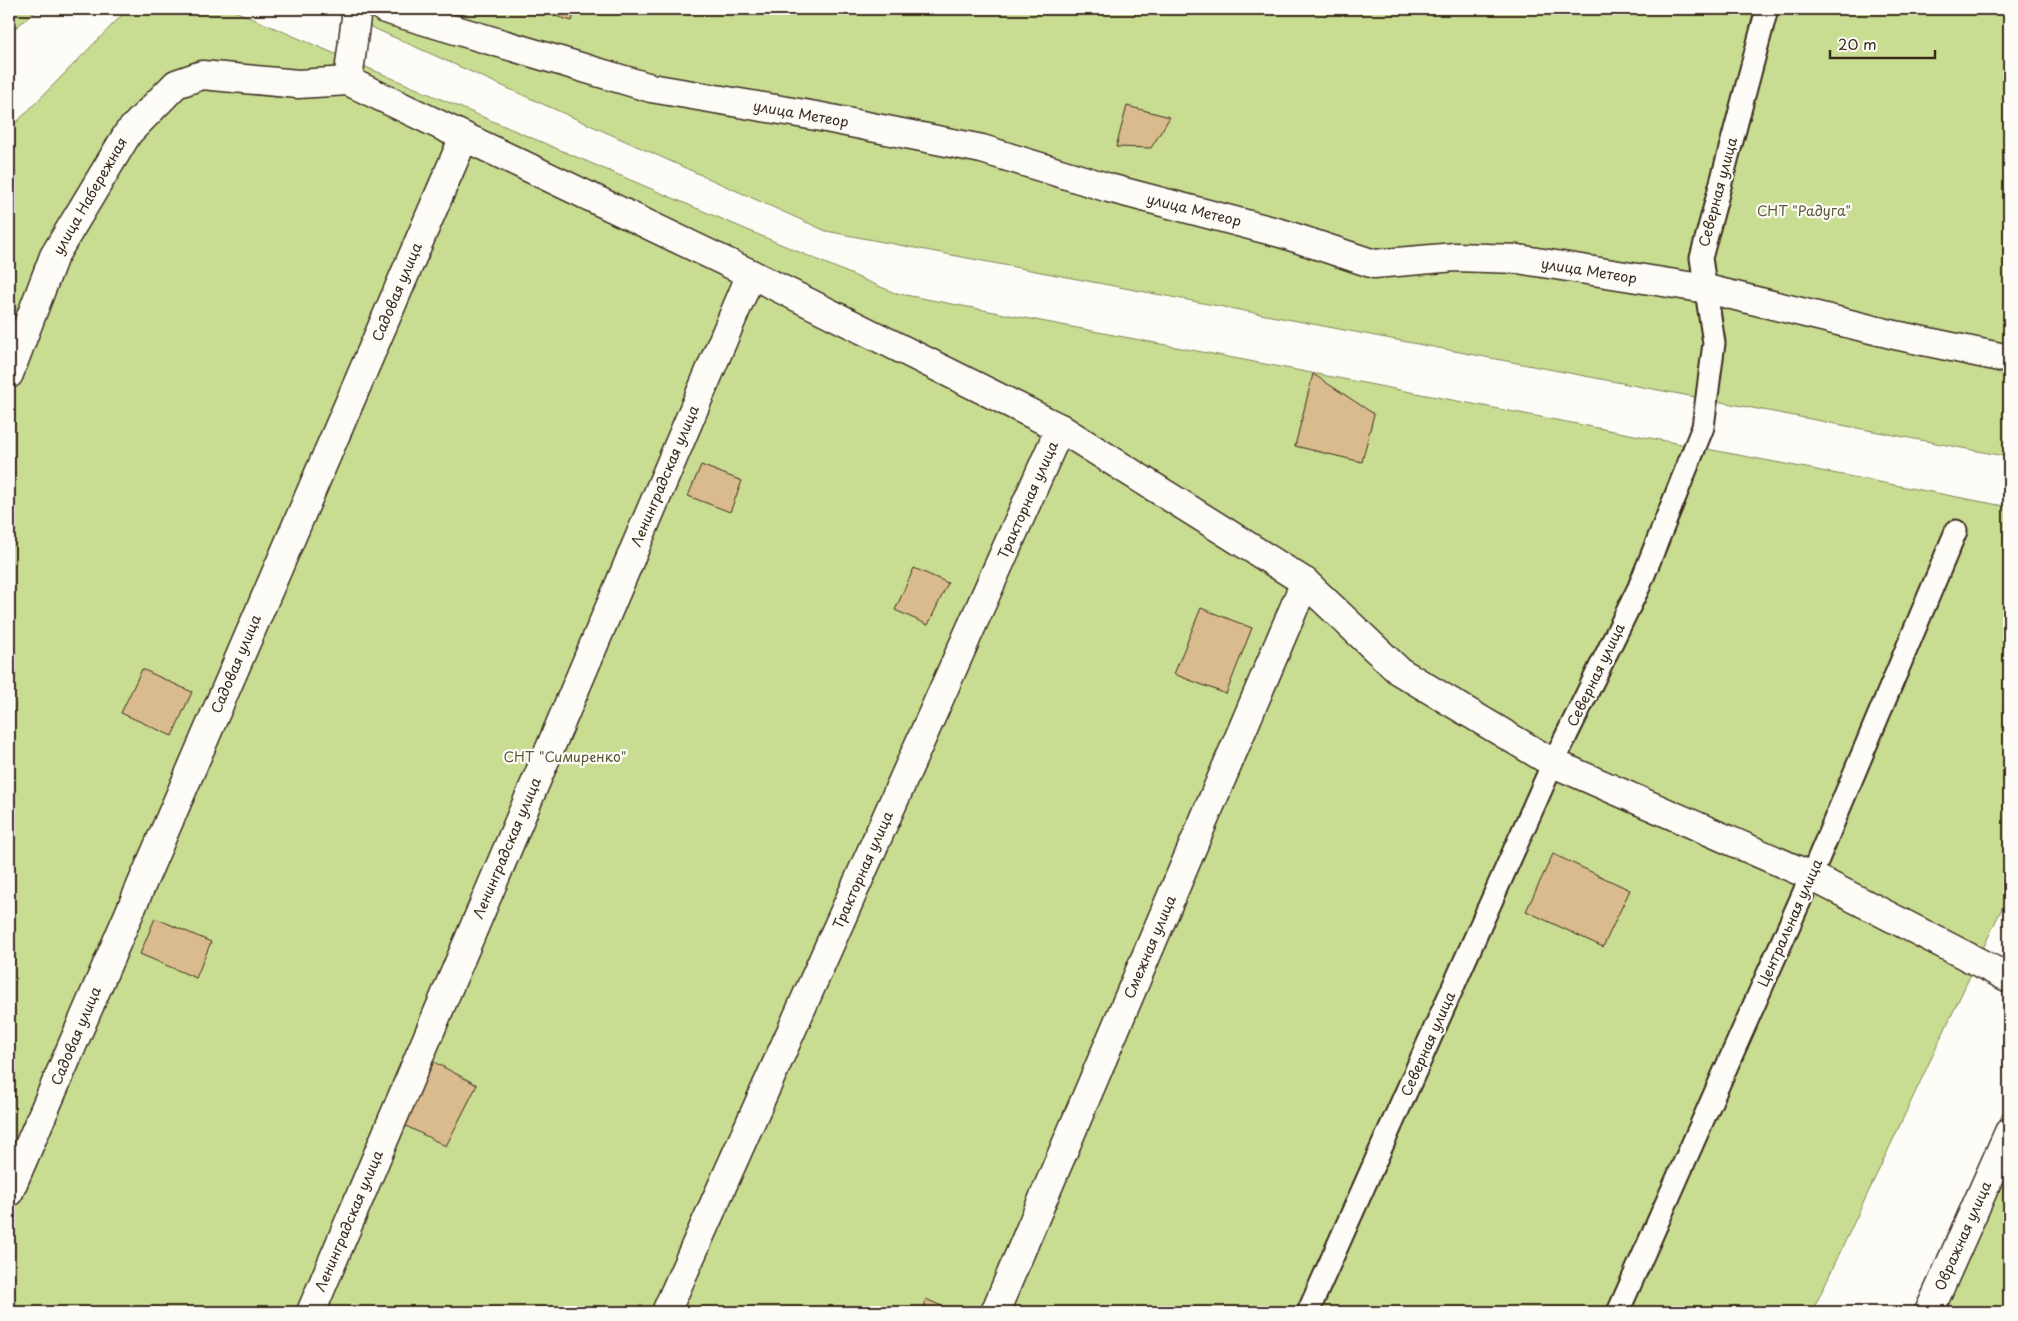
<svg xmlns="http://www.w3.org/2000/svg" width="2018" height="1321" font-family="'Playpen Sans',sans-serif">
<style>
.green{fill:#c8dd92;stroke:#828458}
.building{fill:#dabb8d;stroke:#3b2a1e}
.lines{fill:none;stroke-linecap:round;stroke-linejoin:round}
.lane-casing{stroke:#3b2a1e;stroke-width:25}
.street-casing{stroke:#3b2a1e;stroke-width:31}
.lane{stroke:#fdfcf7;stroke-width:21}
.street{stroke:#fdfcf7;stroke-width:28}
.labels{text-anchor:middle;stroke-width:4.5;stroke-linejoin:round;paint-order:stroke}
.street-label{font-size:14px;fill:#3b2a1e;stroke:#fdfcf7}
.park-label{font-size:14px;fill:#5e573b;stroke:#fdfcf7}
</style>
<rect width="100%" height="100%" fill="#fdfcf7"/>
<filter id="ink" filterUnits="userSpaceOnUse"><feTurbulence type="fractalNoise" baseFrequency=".02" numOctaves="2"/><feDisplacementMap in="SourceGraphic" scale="10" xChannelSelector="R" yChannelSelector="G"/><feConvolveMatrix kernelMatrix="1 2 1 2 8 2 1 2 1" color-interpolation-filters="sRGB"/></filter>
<g filter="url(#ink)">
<g class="green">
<path d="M9 9H39L9 33Z"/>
<path d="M128 9H230L895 293 2009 507V893L1812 1312H9V130Z"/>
<path d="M331 9H2009V457L826 231Z"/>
<path d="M2009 1099V1312H1914Z"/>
</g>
<g class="building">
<path d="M532 9H575L572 21Z"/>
<path d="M1127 106 1170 117 1151 148 1116 147Z"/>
<path d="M1313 374 1374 414 1362 462 1295 446Z"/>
<path d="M701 465 742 481 730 512 688 496Z"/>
<path d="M914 568 948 583 928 625 895 610Z"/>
<path d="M1201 608 1252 628 1226 694 1174 674Z"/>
<path d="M142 669 192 692 172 736 121 713Z"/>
<path d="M1553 854 1630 890 1603 947 1526 911Z"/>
<path d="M155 918 211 942 196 978 140 954Z"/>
<path d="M434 1062 477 1085 446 1146 402 1124Z"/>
<path d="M926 1299 955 1312H921Z"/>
</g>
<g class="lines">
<g class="lane-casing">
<g id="lane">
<path d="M1308 1312 1553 763 1639 587 1703 427 1714 343 1701 258 1767 9"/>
<path d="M1618 1312 1811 876 1956 531"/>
</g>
</g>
<g class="street-casing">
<g id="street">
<path d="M385 9 651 88 816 116 982 149 1109 188 1284 234 1374 264 1455 257 1518 259 1707 289 1895 335 2009 359"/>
<path d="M348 81 357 9"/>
<path d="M9 374 54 256 128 133 176 84 202 75 298 84 348 81 751 274 1060 428 1305 582 1399 671 1553 763 1811 876 2009 978"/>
<path d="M9 1192 464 137"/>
<path d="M311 1312 751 274"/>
<path d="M666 1312 1060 428"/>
<path d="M995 1312 1305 582"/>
<path d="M1929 1312 2009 1132"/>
</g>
</g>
<use href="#lane" class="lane"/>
<use href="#street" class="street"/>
</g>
</g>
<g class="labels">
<g class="street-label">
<text transform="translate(801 114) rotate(10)" y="5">улица Метеор</text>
<text transform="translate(1718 192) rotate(-75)" y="5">Северная улица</text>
<text transform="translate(90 196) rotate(-60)" y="5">улица Набережная</text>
<text transform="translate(1194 210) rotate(14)" y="5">улица Метеор</text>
<text transform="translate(1589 271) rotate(9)" y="5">улица Метеор</text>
<text transform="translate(397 292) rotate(-67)" y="5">Садовая улица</text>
<text transform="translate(665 476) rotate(-67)" y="5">Ленинградская улица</text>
<text transform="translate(1028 500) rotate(-66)" y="5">Тракторная улица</text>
<text transform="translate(236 664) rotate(-67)" y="5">Садовая улица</text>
<text transform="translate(1596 675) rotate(-64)" y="5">Северная улица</text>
<text transform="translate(507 848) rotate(-67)" y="5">Ленинградская улица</text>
<text transform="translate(863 870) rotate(-66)" y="5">Тракторная улица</text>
<text transform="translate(1790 923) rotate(-66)" y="5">Центральная улица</text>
<text transform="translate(1150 947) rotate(-67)" y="5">Смежная улица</text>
<text transform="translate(76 1036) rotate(-67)" y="5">Садовая улица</text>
<text transform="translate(1428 1044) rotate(-66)" y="5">Северная улица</text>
<text transform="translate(349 1221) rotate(-67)" y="5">Ленинградская улица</text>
<text transform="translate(1963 1236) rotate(-66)" y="5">Овражная улица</text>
</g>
<g class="park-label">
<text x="1804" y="216">СНТ "Радуга"</text>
<text x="565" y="762">СНТ "Симиренко"</text>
</g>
</g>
<rect width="2018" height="1321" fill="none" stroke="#fdfcf7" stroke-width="30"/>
<rect x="15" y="15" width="1988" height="1291" fill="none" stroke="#3b2a1e" stroke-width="2" filter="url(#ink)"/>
<path d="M1830 50v8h105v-8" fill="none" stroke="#3b2a1e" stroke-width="2.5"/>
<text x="1838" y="50" font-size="15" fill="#3b2a1e" stroke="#fdfcf7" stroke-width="4" paint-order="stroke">20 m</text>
</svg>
